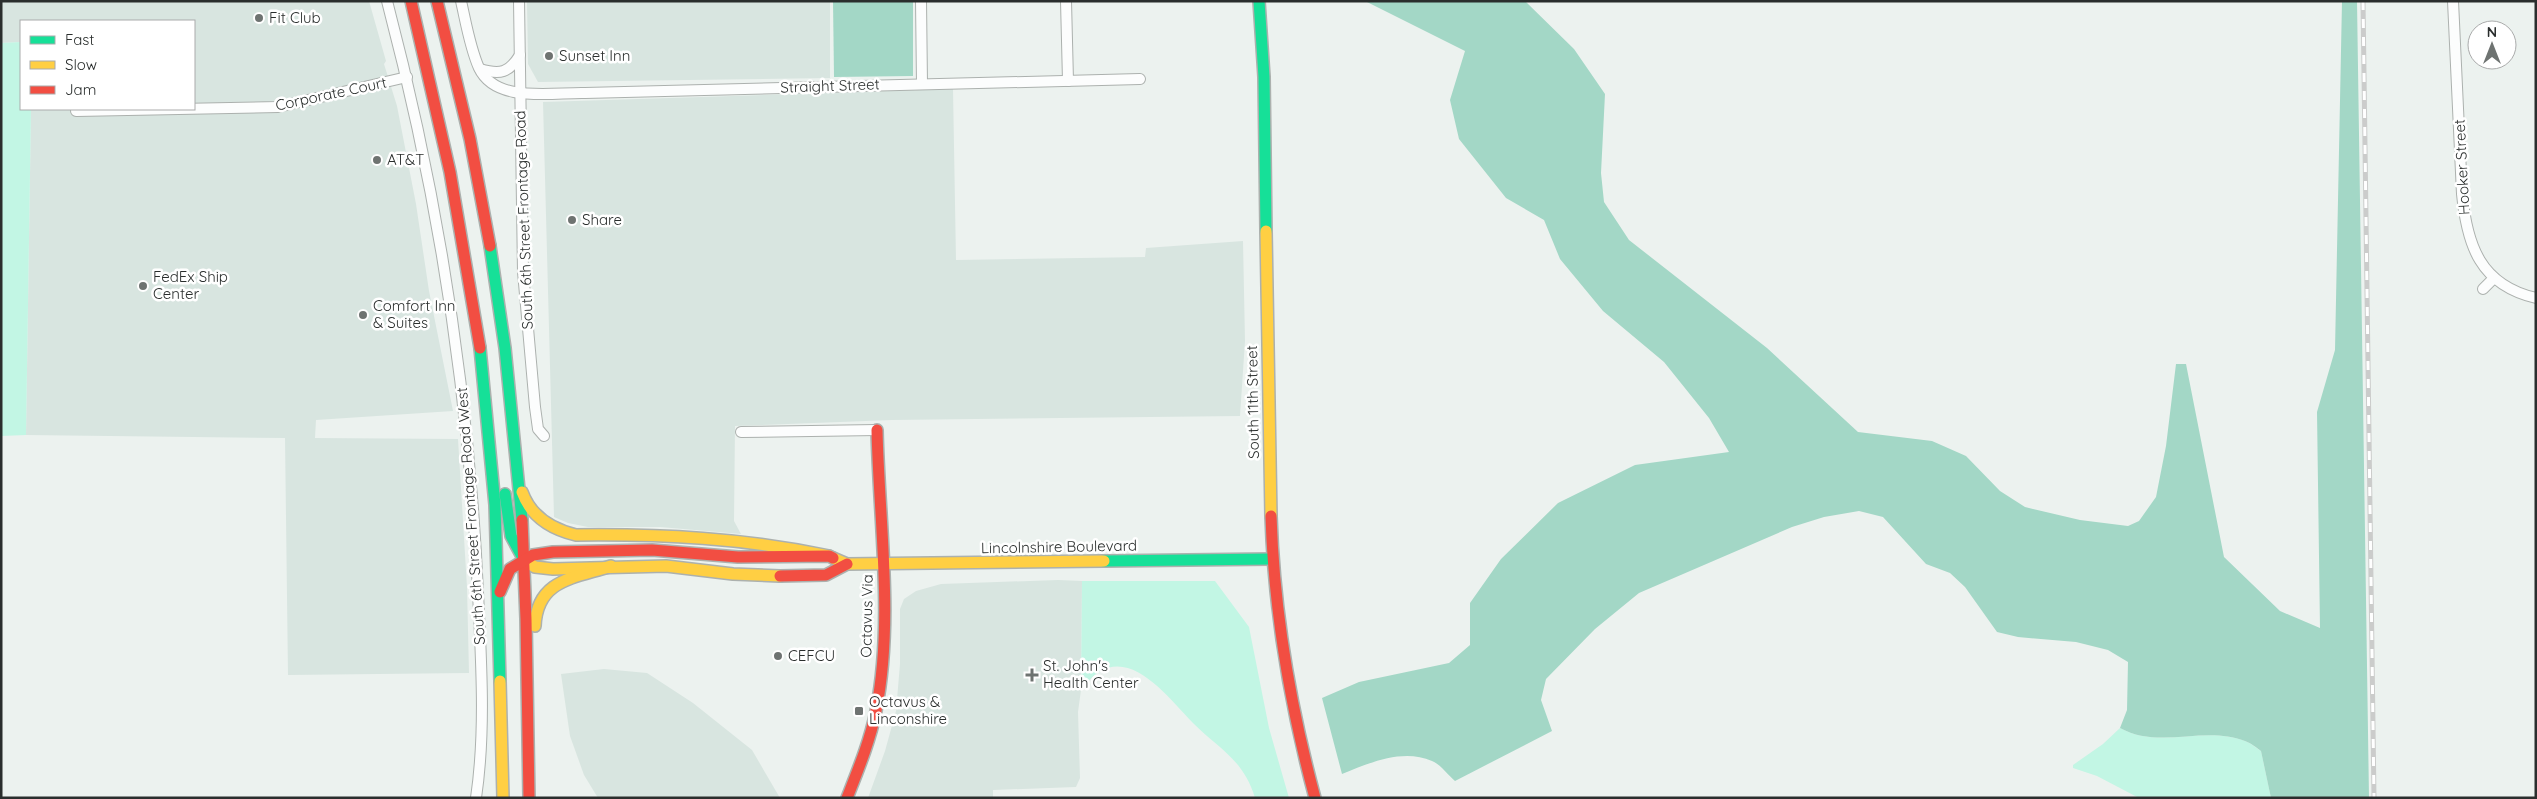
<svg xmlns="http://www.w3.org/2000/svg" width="2537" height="799" font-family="Quicksand,sans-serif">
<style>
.built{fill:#d8e5e0}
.green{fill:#c2f6e4}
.forest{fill:#a3d7c6}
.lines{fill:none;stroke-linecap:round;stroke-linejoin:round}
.street-casing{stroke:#acb1ae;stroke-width:12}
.fast-casing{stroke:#acb1ae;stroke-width:14}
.slow-casing{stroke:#acb1ae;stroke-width:14}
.jam-casing{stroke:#acb1ae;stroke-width:14}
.street{stroke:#fcfdfd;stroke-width:10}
.fast{stroke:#16e098;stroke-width:11}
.slow{stroke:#ffcf43;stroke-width:11}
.jam{stroke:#f24e42;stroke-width:11}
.rail-casing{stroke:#cbcccb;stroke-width:5}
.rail{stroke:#fff;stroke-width:3;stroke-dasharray:9;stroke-linecap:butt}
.poi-dot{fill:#6e7371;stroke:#fff;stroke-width:2}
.labels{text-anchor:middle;stroke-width:5;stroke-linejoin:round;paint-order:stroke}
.poi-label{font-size:15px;fill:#2a2e2d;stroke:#fff;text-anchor:start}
.street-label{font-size:15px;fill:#2a2e2d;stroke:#fff}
</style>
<rect width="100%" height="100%" fill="#ecf2ef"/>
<g class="built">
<path d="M1 1H369L386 61 384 64 397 106 416 204 429 291 453 411 316 420 315 438 458 439 467 587 469 673 288 675 285 438 26 435 31 109H194V21H21V42L1 43Z"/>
<path d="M527 1H830V78L538 82 528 64Z"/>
<path d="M953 89 956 260 1145 257 1146 248 1243 241 1245 341 1240 416 892 420 735 426 734 521 741 534 660 527H588L568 523 554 517 543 102Z"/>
<path d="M1058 580 1082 581 1081 690 1078 712 1080 778 1076 787 993 790V798H868L885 751 896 711 900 664V609L904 599 916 591 941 584Z"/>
<path d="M604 669 647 673 693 703 752 750 780 798H598L584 775 570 736 561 674Z"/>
</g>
<g class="green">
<path d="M21 42V109H31L26 435 1 436V43Z"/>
<path d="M1082 581H1215L1249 627 1269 728 1289 798H1255C1244 760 1219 749 1193 723 1163 692 1121 634 1081 690Z"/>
<path d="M2120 728C2160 750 2204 725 2245 741 2251 743 2256 748 2261 751L2271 798H2139L2097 776 2073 768V765L2103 744Z"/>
</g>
<g class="forest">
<path d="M833 1H913V76L834 77Z"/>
<path d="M1365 1H1525L1574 49 1605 94 1601 173 1604 202 1629 240 1767 348 1858 432 1932 441 1966 456 2000 491 2025 507 2080 520 2128 526 2139 521 2156 497 2166 446 2176 364H2186L2224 557 2280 611 2320 628 2317 412 2335 350 2342 1H2357L2369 798H2271L2261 751C2257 748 2251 743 2245 741 2204 725 2160 750 2120 728L2127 710 2128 662 2108 650 2076 642 2018 637 1997 632 1965 587 1950 573 1926 564 1883 517 1859 511 1824 517 1792 527 1639 593 1595 629 1546 679 1541 700 1552 731 1455 781C1448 775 1440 764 1432 761 1403 748 1369 763 1342 774L1322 698 1359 682 1449 663 1470 645V603L1501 559 1558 503 1635 465 1729 452 1709 418 1664 362 1603 311 1560 259 1544 220 1506 198 1459 139 1450 100 1465 51Z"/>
</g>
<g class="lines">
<g class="street-casing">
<g id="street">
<path d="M387 1C438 195 469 391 478 592 481 659 486 730 476 798"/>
<path d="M461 1C466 23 470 48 479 68 496 104 553 92 585 93L1140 79"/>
<path d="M519 1 523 272 535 407 538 429 544 436"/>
<path d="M921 1 922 84"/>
<path d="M1066 1 1068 81"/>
<path d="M2453 1 2462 194C2467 245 2480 285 2536 298"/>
<path d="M480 69C500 75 509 73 520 55"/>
<path d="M76 111 278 107 407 77"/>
<path d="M2483 289 2494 278"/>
<path d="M741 432 877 430"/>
</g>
</g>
<g class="fast-casing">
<g id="fast">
<path d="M1259 1 1264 77 1266 231"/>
<path d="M490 246 505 348 522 520"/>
<path d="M480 348 495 505 500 681"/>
<path d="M505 494 511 536 524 560"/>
<path d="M1104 561 1271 559"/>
</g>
</g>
<g class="slow-casing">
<g id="slow">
<path d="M1266 231 1271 516"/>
<path d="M522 492C531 517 551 529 576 535 661 534 745 538 829 556"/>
<path d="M833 558 847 564 1104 561"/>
<path d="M524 560 535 567 553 569 666 566 733 574 780 576"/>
<path d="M535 626C537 579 575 578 611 566"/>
<path d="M500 681 503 798"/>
</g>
</g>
<g class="jam-casing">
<g id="jam">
<path d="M411 1 450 172 480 348"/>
<path d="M437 1 470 139 490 246"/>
<path d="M1271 516C1274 612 1290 705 1315 798"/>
<path d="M522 520 526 619 529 798"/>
<path d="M780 576 826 575 847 564"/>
<path d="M500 592 510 569 533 555 553 552 652 550 738 557 829 556 833 558"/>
<path d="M847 798C858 770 870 741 876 711 894 620 879 522 877 430"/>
</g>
</g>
<use href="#street" class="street"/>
<use href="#fast" class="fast"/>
<use href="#slow" class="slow"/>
<use href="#jam" class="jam"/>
<g class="rail-casing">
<path id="rail" d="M2363 1 2374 798"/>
</g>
<use href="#rail" class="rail"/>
</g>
<g class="poi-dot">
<circle cx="259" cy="18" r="5"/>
<circle cx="549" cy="56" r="5"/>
<circle cx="377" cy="160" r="5"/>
<circle cx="572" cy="220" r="5"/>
<circle cx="143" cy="286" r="5"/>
<circle cx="363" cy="315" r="5"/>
<circle cx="778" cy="656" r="5"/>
<path d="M1029.5 667.5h5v5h5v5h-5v5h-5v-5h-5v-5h5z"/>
<rect x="854" y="706" width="10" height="10" rx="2.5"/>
</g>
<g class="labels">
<g class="poi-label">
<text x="269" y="23">Fit Club</text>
<text x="559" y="61">Sunset Inn</text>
<text x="387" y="165">AT&amp;T</text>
<text x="582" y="225">Share</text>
<text x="153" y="282">FedEx Ship<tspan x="153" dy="17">Center</tspan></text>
<text x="373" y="311">Comfort Inn<tspan x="373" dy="17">&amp; Suites</tspan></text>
<text x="788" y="661">CEFCU</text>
<text x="1043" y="671">St. John's<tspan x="1043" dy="17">Health Center</tspan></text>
<text x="869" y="707">Octavus &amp;<tspan x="869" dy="17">Linconshire</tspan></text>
</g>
<g class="street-label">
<text transform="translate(830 86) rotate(-2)" y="5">Straight Street</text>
<text transform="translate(331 94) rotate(-12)" y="5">Corporate Court</text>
<text transform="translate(2462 167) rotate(-93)" y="5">Hooker Street</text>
<text transform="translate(524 220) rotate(-92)" y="5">South 6th Street Frontage Road</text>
<text transform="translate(1253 402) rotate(-91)" y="5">South 11th Street</text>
<text transform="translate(471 516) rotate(-94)" y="5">South 6th Street Frontage Road West</text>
<text transform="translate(1059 547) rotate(-1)" y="5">Lincolnshire Boulevard</text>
<text transform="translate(867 616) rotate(-89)" y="5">Octavus Via</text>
</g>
</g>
<rect width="2537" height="799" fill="none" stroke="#2a2e2d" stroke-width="5"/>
<rect x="20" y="20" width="175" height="90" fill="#ffffff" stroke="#aaabab"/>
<rect x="30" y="36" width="25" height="8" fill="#16e098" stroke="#aaabab"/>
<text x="65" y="45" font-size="15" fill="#2a2e2d">Fast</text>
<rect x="30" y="61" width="25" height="8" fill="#ffcf43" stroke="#aaabab"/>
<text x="65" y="70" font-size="15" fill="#2a2e2d">Slow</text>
<rect x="30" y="86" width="25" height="8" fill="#f24e42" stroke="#aaabab"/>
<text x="65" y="95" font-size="15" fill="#2a2e2d">Jam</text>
<g transform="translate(2492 45)"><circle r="24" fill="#ffffff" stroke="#aaabab"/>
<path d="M0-4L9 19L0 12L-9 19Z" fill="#6e7371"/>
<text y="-8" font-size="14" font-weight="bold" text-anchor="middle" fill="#2a2e2d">N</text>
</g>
</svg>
